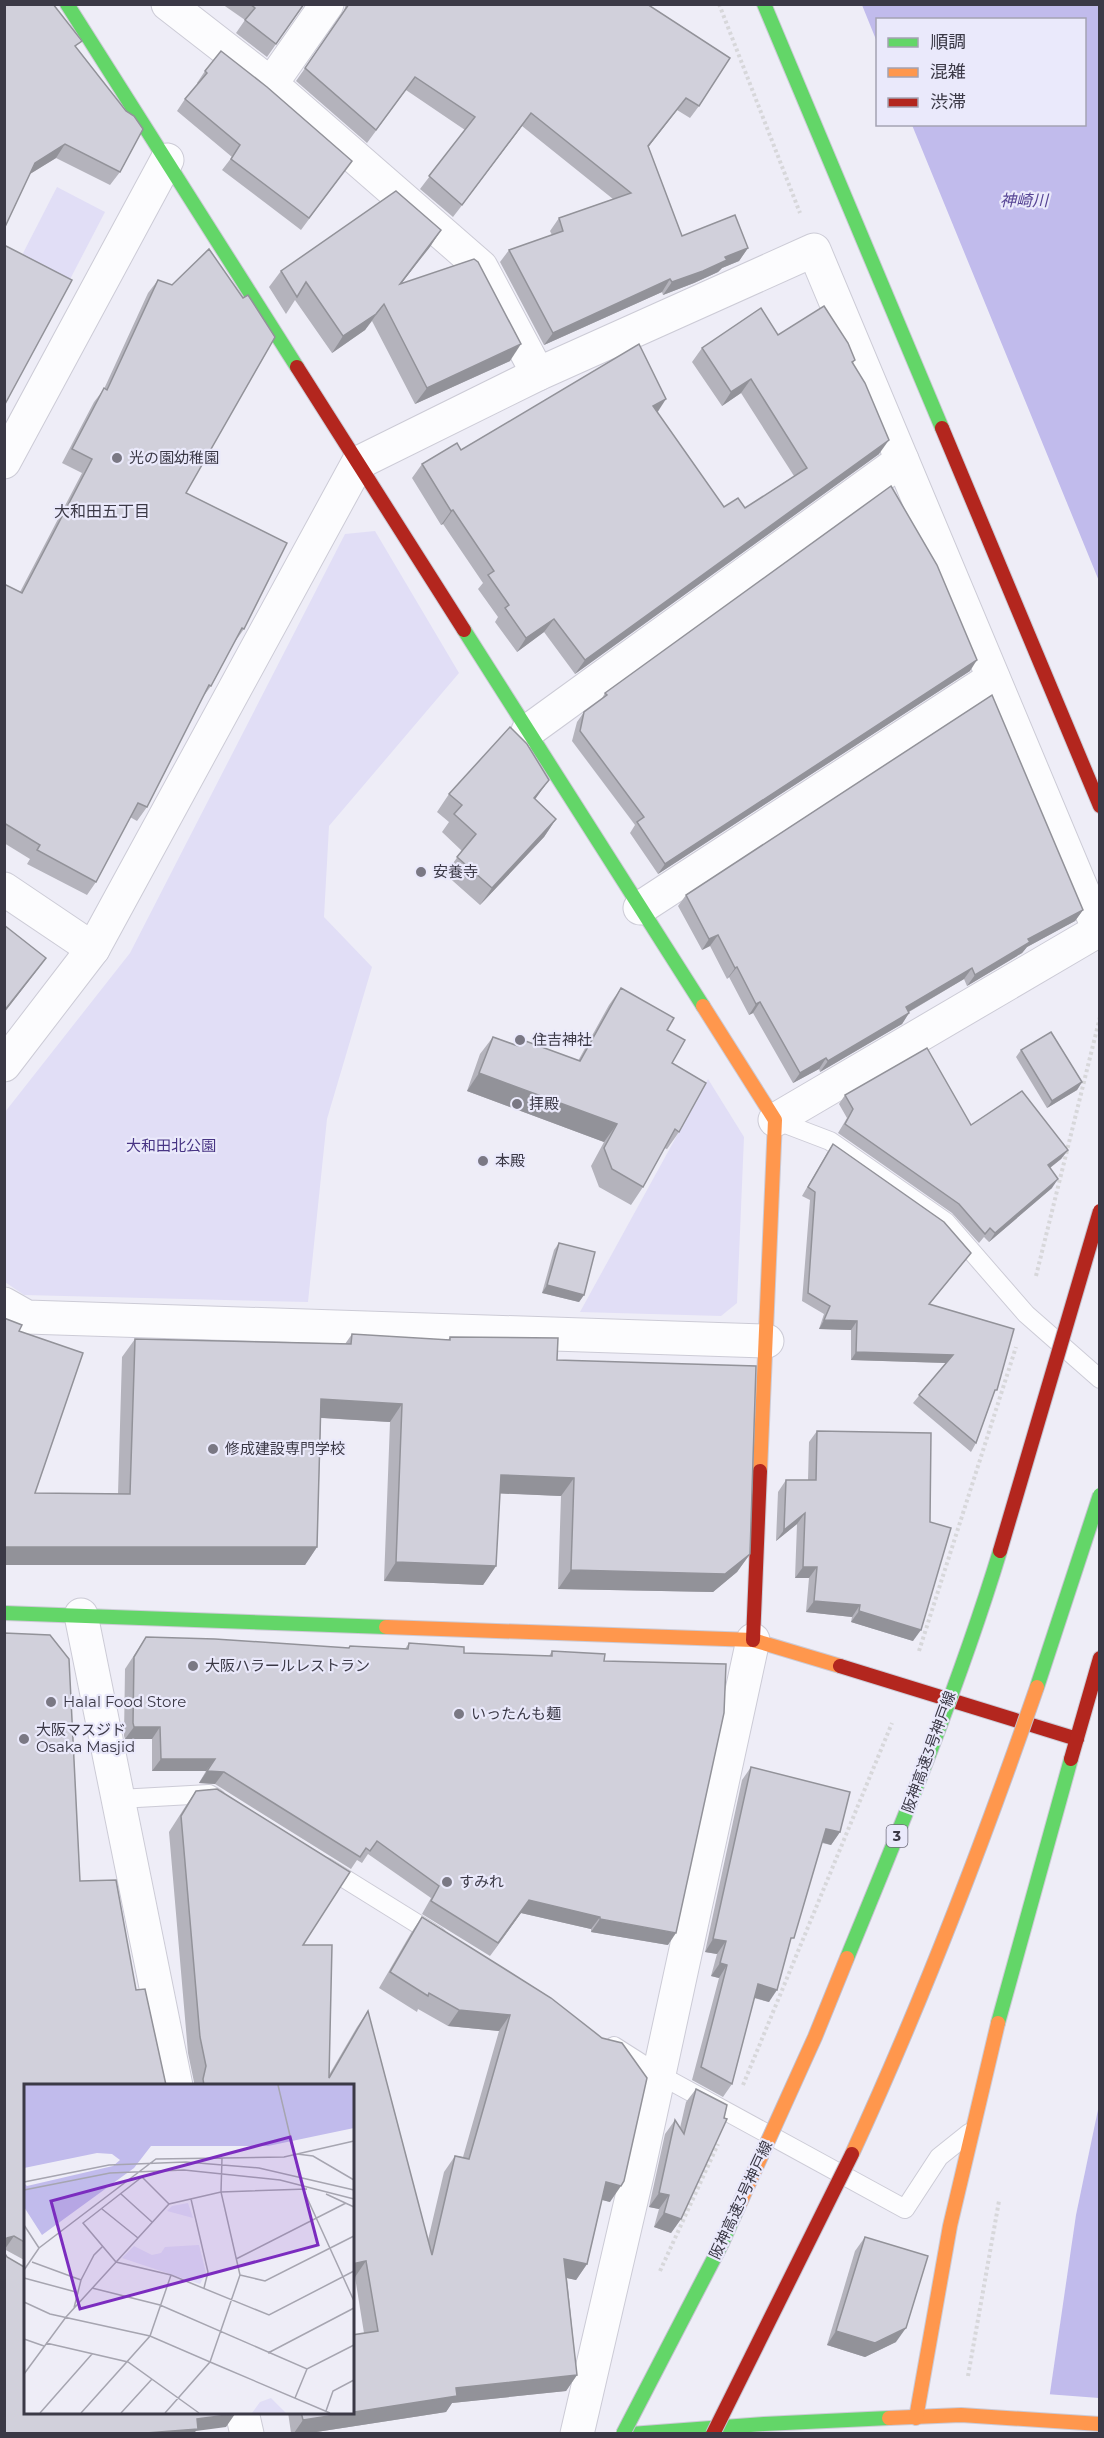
<svg xmlns="http://www.w3.org/2000/svg" width="1104" height="2438" font-family="Montserrat,'Noto Sans JP',sans-serif">
<style>
.green{fill:#e1def6}
.water{fill:#c1bbec}
.pier{fill:#eeedf7}
.lines{fill:none;stroke-linecap:round;stroke-linejoin:round}
.lane-casing{stroke:#cccbd6;stroke-width:20}
.street-casing{stroke:#cccbd6;stroke-width:35}
.fast-casing{stroke:#cccbd6;stroke-width:16}
.slow-casing{stroke:#cccbd6;stroke-width:16}
.jam-casing{stroke:#cccbd6;stroke-width:16}
.path{stroke:#d7d7da;stroke-width:4;stroke-dasharray:3 3;stroke-linecap:butt}
.lane{stroke:#fcfcfe;stroke-width:18}
.street{stroke:#fcfcfe;stroke-width:33}
.fast{stroke:#63d668;stroke-width:14}
.slow{stroke:#ff974d;stroke-width:14}
.jam{stroke:#b3261e;stroke-width:14}
.fast-bridge-casing{stroke:#c3c1cf;stroke-width:16;stroke-linecap:butt}
.slow-bridge-casing{stroke:#c3c1cf;stroke-width:16;stroke-linecap:butt}
.jam-bridge-casing{stroke:#c3c1cf;stroke-width:16;stroke-linecap:butt}
.fast-bridge{stroke:#63d668;stroke-width:14}
.slow-bridge{stroke:#ff974d;stroke-width:14}
.jam-bridge{stroke:#b3261e;stroke-width:14}
.wall{fill:#b4b3bc}
.shaded-wall{fill:#929299}
.building{fill:#d1d0db;stroke:#929299;stroke-width:1.5}
.poi-dot{fill:#7a7884;stroke:#eae9fb;stroke-width:2}
.labels{text-anchor:middle;stroke-width:4.5;stroke-linejoin:round;paint-order:stroke}
.shield{fill:#eae9fb;stroke:#706e7c;stroke-width:1.5}
.shield-label{font-size:14px;font-weight:bold;fill:#3b3946}
.poi-label{font-size:15px;fill:#3b3946;stroke:#eae9fb;text-anchor:start}
.park-label{font-size:15px;fill:#483584;stroke:#eae9fb}
.street-label{font-size:15px;fill:#3b3946;stroke:#eae9fb}
.water-label{font-size:16px;font-style:italic;fill:#574595;stroke:#eae9fb}
.neighbourhood-label{font-size:16px;fill:#3b3946;stroke:#eae9fb}
.inset-road{fill:none;stroke:#a6a5b0;stroke-width:1.5}
.view{fill:#7b2cbf;fill-opacity:0.15;stroke:#7b2cbf;stroke-width:3}
.inset-edge{fill:none;stroke:#3b3946;stroke-width:3}
</style>
<rect width="100%" height="100%" fill="#eeedf7"/>
<g class="green">
<path d="M57 187 105 212 66 287 18 263Z"/>
<path d="M375 531 459 673 329 826 324 917 372 967 327 1119 308 1302 24 1295 5 1282V1112L130 953 345 534Z"/>
<path d="M708 1079 744 1137 737 1303 721 1316 580 1312Z"/>
</g>
<g class="water">
<path d="M862 5H1099V581L912 125 1084 124V20H878L877 42Z"/>
<path d="M1099 2105V2433L1044 2434 1076 2215Z"/>
</g>
<path class="pier" d="M1046 2394 1099 2398V2434H1041Z"/>
<g class="lines">
<g class="lane-casing">
<g id="lane">
<path d="M775 1120 830 1141 946 1222 1026 1314 1100 1379"/>
<path d="M119 1799 209 1794 216 1798"/>
<path d="M326 1867 437 1936"/>
<path d="M614 2046 658 2074 905 2209 939 2157 969 2133"/>
</g>
</g>
<g class="street-casing">
<g id="street">
<path d="M168 4 271 84 481 267 538 374"/>
<path d="M271 84 327 4"/>
<path d="M4 462 167 160"/>
<path d="M528 731 902 460"/>
<path d="M4 889 93 949"/>
<path d="M640 908 993 678"/>
<path d="M4 1065 93 949 358 463 538 374 814 250 1099 930 775 1120"/>
<path d="M4 1304 27 1317 767 1341"/>
<path d="M81 1615 176 2086"/>
<path d="M242 2412 247 2434"/>
<path d="M577 2434 638 2171 753 1640"/>
</g>
</g>
<g class="fast-casing">
<g id="fast">
<path d="M67 4 297 367"/>
<path d="M764 4 942 428"/>
<path d="M464 630 703 1006"/>
<path d="M4 1613 386 1627"/>
<path d="M998 2023 1071 1759"/>
<path d="M631 2434 764 2424 889 2418"/>
</g>
</g>
<g class="slow-casing">
<g id="slow">
<path d="M703 1006 775 1120 760 1471"/>
<path d="M386 1627 753 1640 840 1666"/>
<path d="M889 2418 961 2415 1100 2424"/>
<path d="M916 2418 950 2226 998 2023"/>
</g>
</g>
<g class="jam-casing">
<g id="jam">
<path d="M297 367 464 630"/>
<path d="M942 428 1100 806"/>
<path d="M753 1640 760 1471"/>
<path d="M840 1666 1077 1739"/>
<path d="M1071 1759 1100 1658"/>
</g>
</g>
<g class="path">
<path d="M719 4 800 213"/>
<path d="M1036 1276 1100 1017"/>
<path d="M919 1651 1016 1347"/>
<path d="M743 2085 892 1723"/>
<path d="M660 2271 718 2144"/>
<path d="M968 2376 999 2201"/>
</g>
<use href="#lane" class="lane"/>
<use href="#street" class="street"/>
<use href="#fast" class="fast"/>
<use href="#slow" class="slow"/>
<use href="#jam" class="jam"/>
<g class="fast-bridge-casing">
<g id="fast-bridge">
<path d="M1037 1687 1100 1495"/>
<path d="M847 1958C902 1824 958 1689 1000 1551"/>
<path d="M623 2434 722 2243 739 2205"/>
</g>
</g>
<g class="slow-bridge-casing">
<g id="slow-bridge">
<path d="M852 2154C922 2002 982 1846 1037 1687"/>
<path d="M739 2205 815 2037 847 1958"/>
</g>
</g>
<g class="jam-bridge-casing">
<g id="jam-bridge">
<path d="M1000 1551 1100 1211"/>
<path d="M713 2434 852 2154"/>
</g>
</g>
<use href="#fast-bridge" class="fast-bridge"/>
<use href="#slow-bridge" class="slow-bridge"/>
<use href="#jam-bridge" class="jam-bridge"/>
</g>
<g class="wall">
<path d="M222 4H304L267 57 236 33 245 20Z"/>
<path d="M346 4H647L699 106 690 118 677 110 648 147 682 236 748 248 739 261 722 268 718 272 694 283 663 295 662 292 544 345 500 262 509 250 552 235 550 231 559 218 613 199 522 126 453 217 420 189 465 130 406 90 367 143 296 81 343 14Z"/>
<path d="M77 48 120 172 110 185 56 158 30 174Z"/>
<path d="M205 71 352 161 301 230 222 170 232 157 177 111 185 99 198 84 197 83Z"/>
<path d="M441 230 402 283 510 361 415 404 372 321 365 330 332 353 295 300 286 314 269 287 281 271Z"/>
<path d="M158 280 186 493 244 629 234 643 211 686 203 697 147 807 137 821 130 817 96 882 87 895 27 864 30 859 4 843V584L20 592 82 473 62 463 94 402 104 389 148 293Z"/>
<path d="M778 335 855 360 853 363 879 454 575 674 544 632 517 652 495 622 498 617 478 589 483 583 443 524 441 525 412 478 422 464 461 450 657 412 724 507 745 508 794 476 741 393 722 406 692 362 702 348Z"/>
<path d="M970 671 658 874 630 833 635 825 572 741 577 722 584 712 601 700 605 693Z"/>
<path d="M449 794 535 799 556 819 544 837 480 905 445 874 462 851 442 832 449 822 437 812Z"/>
<path d="M686 895 1083 910 1075 921 1027 947 1022 953 967 986 964 979 909 1012V1013L902 1024 820 1072 819 1069 793 1083 753 1013 749 1015 729 977 727 979 710 946 702 950 678 906Z"/>
<path d="M621 988 667 1030 679 1132 667 1149 664 1148 643 1187 631 1205 599 1187 591 1166 604 1142 467 1091 480 1054 493 1037 516 1045 520 1039 578 1061 609 1005Z"/>
<path d="M1021 1050 1082 1082 1077 1090 1047 1108 1016 1057Z"/>
<path d="M845 1095 971 1125 1068 1150 1061 1159 1050 1168 1052 1188 989 1242 984 1237 979 1243 952 1213 838 1133 847 1118 839 1104Z"/>
<path d="M833 1144 971 1253 930 1304 992 1399 976 1443 971 1452 913 1403 946 1363 851 1360V1330L819 1329 824 1314 802 1301 810 1200 802 1196 827 1153Z"/>
<path d="M559 1243 584 1295 579 1302 542 1293 554 1250Z"/>
<path d="M4 1318 19 1331 35 1493 118 1494 122 1357 135 1339 345 1344 352 1334 448 1340 450 1337 557 1360 750 1554 737 1572 713 1592 558 1589 561 1496 500 1493 496 1566 483 1585 384 1581 390 1422 321 1418 317 1547 305 1565H4Z"/>
<path d="M817 1431 913 1641 851 1622 852 1617 806 1612 809 1578H795L797 1524 776 1541 778 1492 786 1480H808L809 1442Z"/>
<path d="M4 1633 50 1635 69 1659 80 1881 116 1880 136 1990 145 1989 166 2085H26V2261L4 2249Z"/>
<path d="M146 1637 348 1648 350 1646 405 1649 409 1643 464 1653 549 1656 552 1651 604 1661 668 1945 591 1932V1929L521 1913 490 1956 422 1914 431 1898 368 1854 362 1863 357 1860 351 1869 215 1784 199 1783 206 1771H152V1739H125L124 1736 125 1669Z"/>
<path d="M751 1767 840 1832 831 1845 822 1843 789 1945 769 2002 754 1998 732 2084 723 2097 692 2080 719 1978 711 1976 717 1954 705 1952 742 1780Z"/>
<path d="M196 1791 303 1945 329 2075 357 2027 368 2011 428 2240 444 2172 455 2156 463 2157 499 2031 448 2026 418 2009 417 2012 379 1988 411 1933 422 1917 551 1998 610 2202 602 2200 587 2264 576 2280 567 2278 577 2375 566 2391 452 2403 446 2412 310 2433H291L288 2412H352L364 2333 355 2277 352 2085H194V2082L188 2053 169 1832 185 1807Z"/>
<path d="M696 2089 681 2219 671 2233 654 2227 659 2209 649 2207 665 2134 675 2120 680 2128 686 2102Z"/>
<path d="M865 2237 896 2342 865 2357 827 2345 855 2251Z"/>
</g>
<g class="shaded-wall">
<path d="M686 98 677 110 639 159 648 146Z"/>
<path d="M531 113 522 126 453 217Z"/>
<path d="M65 144 56 158 25 177 35 163Z"/>
<path d="M441 230 430 247 388 300 400 284Z"/>
<path d="M748 248 739 261 722 268 718 272 694 283 663 295 672 282 725 257Z"/>
<path d="M670 279 662 292 544 345 553 333Z"/>
<path d="M384 304 365 330 332 353 343 336Z"/>
<path d="M521 344 510 361 415 404 427 388Z"/>
<path d="M751 379 741 393 722 406 731 392Z"/>
<path d="M666 399 657 413 653 406Z"/>
<path d="M889 440 879 454 575 674 585 660Z"/>
<path d="M453 510 443 524 441 525 451 511Z"/>
<path d="M554 619 544 632 517 652 526 638Z"/>
<path d="M977 660 970 671 658 874 665 864Z"/>
<path d="M549 780 536 798 521 816 534 798Z"/>
<path d="M556 819 544 837 480 905 492 888Z"/>
<path d="M1083 910 1075 921 1027 947 1022 953 967 986 975 975 1028 939Z"/>
<path d="M718 935 710 946 702 950 709 939Z"/>
<path d="M46 958 38 969 4 1013V1011Z"/>
<path d="M737 967 729 977 727 979 735 968Z"/>
<path d="M972 968 964 979 898 1018 906 1007Z"/>
<path d="M760 1002 753 1013 749 1015 756 1004Z"/>
<path d="M909 1013 902 1024 820 1072 828 1061Z"/>
<path d="M826 1058 819 1069 793 1083 800 1073Z"/>
<path d="M479 1073 617 1124 604 1142 467 1091Z"/>
<path d="M1082 1082 1077 1090 1047 1108 1052 1101Z"/>
<path d="M1068 1150 1061 1159 1042 1174 1048 1165Z"/>
<path d="M1058 1179 1052 1188 989 1242 995 1233Z"/>
<path d="M547 1285 584 1295 579 1302 542 1293Z"/>
<path d="M824 1320 857 1321 851 1330 819 1329Z"/>
<path d="M856 1352 953 1355 947 1363 851 1360Z"/>
<path d="M321 1399 402 1404 390 1422 308 1417Z"/>
<path d="M501 1475 574 1478 561 1496 488 1493Z"/>
<path d="M805 1513 797 1524 776 1541 784 1530Z"/>
<path d="M4 1547H317L305 1565H4Z"/>
<path d="M750 1554 737 1572 713 1592 558 1589 571 1570Z"/>
<path d="M396 1562 496 1566 483 1585 384 1581Z"/>
<path d="M803 1567H817L809 1578H795Z"/>
<path d="M814 1601 860 1605 852 1617 806 1612Z"/>
<path d="M859 1611 921 1630 913 1641 851 1622Z"/>
<path d="M134 1727H160L152 1739H125Z"/>
<path d="M161 1759H215L206 1771H152Z"/>
<path d="M207 1771 224 1772 215 1784 199 1783Z"/>
<path d="M826 1829 840 1832 831 1845 818 1841Z"/>
<path d="M529 1900 600 1917 591 1929 521 1913 490 1956Z"/>
<path d="M600 1919 676 1933 668 1945 591 1932Z"/>
<path d="M713 1939 726 1941 717 1954 705 1952Z"/>
<path d="M720 1963 727 1965 719 1978 711 1976Z"/>
<path d="M758 1984 777 1990 769 2002 749 1996Z"/>
<path d="M459 2010 510 2015 499 2031 448 2026Z"/>
<path d="M606 2182 621 2186 610 2202 595 2198Z"/>
<path d="M659 2193 669 2195 659 2209 649 2207Z"/>
<path d="M664 2213 681 2219 671 2233 654 2227Z"/>
<path d="M14 2236 5 2249H4V2242L7 2238Z"/>
<path d="M564 2259 587 2264 576 2280 553 2275Z"/>
<path d="M366 2261 355 2277 352 2278V2264Z"/>
<path d="M906 2328 896 2342 865 2357 827 2345 836 2331Z"/>
<path d="M577 2375 566 2391 452 2403 446 2412 310 2433H294L303 2420 456 2388Z"/>
<path d="M235 2414 226 2427 196 2431 194 2433H145L197 2419Z"/>
</g>
<g class="building">
<path d="M4 4H53L82 41 75 46 126 111 134 116 143 129 120 172 65 144 35 163 4 229Z"/>
<path d="M250 4H304L276 44 245 20 255 8Z"/>
<path d="M349 4H647L730 58 699 106 686 98 648 146 682 236 735 215 748 248 725 257 727 260 703 271 672 282 670 279 553 333 509 250 563 231 559 218 631 193 531 113 462 205 429 176 475 117 415 77 376 130 305 68Z"/>
<path d="M221 51 267 87 352 161 309 218 231 159 240 145 185 99 207 73 205 71Z"/>
<path d="M396 191 441 230 400 284 474 259 478 262 521 344 427 388 384 304 376 314 343 336 306 282 297 297 281 271Z"/>
<path d="M4 245 72 280 4 406Z"/>
<path d="M209 249 243 298 248 295 275 337 186 493 287 543 244 629 242 628 211 686 209 685 147 807 138 803 96 882 37 850 40 845 4 823V584L22 593 92 459 72 449 104 388 107 390 158 280 172 285Z"/>
<path d="M824 306 848 343 855 360 852 362 865 383 889 440 585 660 554 619 526 638 505 608 509 605 488 575 494 571 453 510 451 511 422 464 457 443 461 450 639 344 666 399 653 406 724 507 738 498 745 508 807 468 751 379 731 392 702 348 761 308 778 335Z"/>
<path d="M891 486 937 565 977 660 665 864 637 822 644 817 580 731 584 712 607 695 605 693Z"/>
<path d="M992 695 1083 910 1028 939 1030 942 975 975 972 968 906 1007 909 1013 828 1061 826 1058 800 1073 760 1002 756 1004 737 967 735 968 718 935 709 939 686 895Z"/>
<path d="M510 727 527 744 549 780 534 798 556 819 492 888 457 857 476 834 454 814 462 805 449 794Z"/>
<path d="M4 925 46 958 4 1011Z"/>
<path d="M621 988 674 1018 667 1030 685 1040 672 1063 706 1083 679 1132 675 1129 643 1187 612 1169 604 1148 617 1124 479 1073 493 1037 518 1046 520 1039 580 1061Z"/>
<path d="M1051 1032 1082 1082 1052 1101 1021 1050Z"/>
<path d="M927 1048 971 1125 1022 1091 1068 1150 1048 1165 1058 1179 995 1233 990 1228 985 1234 959 1204 845 1124 853 1109 845 1095Z"/>
<path d="M833 1144 944 1222 971 1253 929 1304 1014 1329 997 1390H995L976 1443 919 1395 953 1355 856 1352 857 1321 824 1320 830 1306 808 1293 815 1192 808 1187Z"/>
<path d="M559 1243 595 1252 584 1295 547 1285Z"/>
<path d="M4 1318 22 1325 19 1331 83 1353 35 1493 130 1494 135 1339 351 1344 352 1334 450 1340V1337L558 1338 557 1360 756 1366 750 1554 725 1574 571 1570 574 1478 501 1475 496 1566 396 1562 402 1404 321 1399 317 1547H4Z"/>
<path d="M817 1431 931 1433 930 1522 951 1528 921 1630 859 1611 860 1605 814 1601 817 1567H803L805 1513 784 1530 786 1480H816Z"/>
<path d="M4 1633 50 1635 69 1659 80 1881 116 1880 136 1990 145 1989 166 2085H26V2243L14 2236 7 2238 4 2242Z"/>
<path d="M146 1637 215 1639 349 1648 350 1646 408 1649 409 1643 464 1647V1653L552 1656V1651L605 1654 604 1661 726 1664 724 1713 676 1933 600 1919V1917L529 1900 498 1943 431 1901 439 1886 377 1841 370 1851 366 1848 360 1857 224 1772 207 1771 215 1759H161L160 1727H134L133 1723 134 1657Z"/>
<path d="M751 1767 850 1792 840 1832 826 1829 794 1938H791L777 1990 758 1984 732 2084 701 2067 727 1965 720 1963 726 1941 713 1939Z"/>
<path d="M217 1789 350 1872 303 1945H332L329 2078 368 2011 432 2255 455 2156 469 2159 510 2015 459 2010 429 1993 428 1996 390 1972 422 1917 551 1998 602 2038 622 2043 647 2078 624 2181 621 2186 606 2182 587 2264 564 2259 577 2375 456 2388 457 2396 303 2420 301 2412H352V2335L378 2331 366 2261 352 2264V2085H324L325 2084 313 2085H204L203 2079 206 2066 200 2037 181 1816 196 1791Z"/>
<path d="M696 2089 727 2105 724 2118 727 2119 681 2219 664 2213 669 2195 659 2193 675 2120 684 2134Z"/>
<path d="M865 2237 928 2256 906 2328 875 2343 836 2331Z"/>
<path d="M4 2252 7 2257 26 2268V2412H235V2414L197 2419 198 2429 146 2433H4Z"/>
</g>
<g class="poi-dot">
<circle cx="117" cy="458" r="6"/>
<circle cx="421" cy="872" r="6"/>
<circle cx="520" cy="1040" r="6"/>
<circle cx="517" cy="1104" r="6"/>
<circle cx="483" cy="1161" r="6"/>
<circle cx="213" cy="1449" r="6"/>
<circle cx="193" cy="1666" r="6"/>
<circle cx="51" cy="1702" r="6"/>
<circle cx="459" cy="1714" r="6"/>
<circle cx="24" cy="1739" r="6"/>
<circle cx="447" cy="1882" r="6"/>
</g>
<g class="labels">
<rect class="shield" x="886.5" y="1825" width="21" height="22" rx="4.5"/>
<g class="shield-label">
<text x="897" y="1841">3</text>
</g>
<g class="poi-label">
<text x="129" y="463">光の園幼稚園</text>
<text x="433" y="877">安養寺</text>
<text x="532" y="1045">住吉神社</text>
<text x="529" y="1109">拝殿</text>
<text x="495" y="1166">本殿</text>
<text x="225" y="1454">修成建設専門学校</text>
<text x="205" y="1671">大阪ハラールレストラン</text>
<text x="63" y="1707">Halal Food Store</text>
<text x="471" y="1719">いったんも麺</text>
<text x="36" y="1735">大阪マスジド<tspan x="36" dy="17">Osaka Masjid</tspan></text>
<text x="459" y="1887">すみれ</text>
</g>
<g class="park-label">
<text x="171" y="1151">大和田北公園</text>
</g>
<g class="street-label">
<text transform="translate(929 1752) rotate(-70)" y="5">阪神高速3号神戸線</text>
<text transform="translate(741 2200) rotate(-65)" y="5">阪神高速3号神戸線</text>
</g>
<g class="water-label">
<text x="1024" y="206">神崎川</text>
</g>
<g class="neighbourhood-label">
<text x="102" y="517">大和田五丁目</text>
</g>
</g>
<g transform="translate(24 2084)">
<rect width="330" height="330" fill="#eeedf7"/>
<path d="M164 119 169 134 143 127 148 122ZM175 161 182 189 176 200 98 174 110 162 128 171 137 169 141 163ZM247 314 262 329H228L236 318Z" fill="#e1def6"/>
<path d="M0 1H330V44L244 62H127L110 84 18 151 0 123V99L3 102 89 82 96 76 88 70 73 69 0 84Z" fill="#c1bbec"/>
<path class="inset-road" d="M254 1 276 94M273 70 289 72 330 96M0 98 85 81 162 78 235 84 330 106M279 105 330 217M0 106 86 89 160 86 256 96 330 115M97 110 128 138M302 110 330 123M167 115 184 188 180 204M145 120 118 93 59 139 92 178 147 191 245 231 330 187M78 125 114 154M0 141 15 164M212 175 322 119M8 178 57 196M0 186 15 164 132 75 260 73 330 57M216 191 241 197 330 152M0 194 52 208M68 204 136 221 283 285 330 261M0 218 26 230 126 252 186 278 216 191 197 108 198 74M50 224 57 196 70 171 79 162M0 255 20 262M22 259 104 278 175 329M244 269 330 224M0 290 42 233 145 120 197 108 283 105M271 314 283 285M302 327 309 307 330 296M16 329 68 270M57 329 126 252 147 191M97 329 128 295M141 329 186 278 306 329"/>
<path class="view" d="M266 53 294 161 56 225 27 117Z"/>
<rect width="330" height="330" class="inset-edge"/>
</g>
<rect width="1104" height="2438" fill="none" stroke="#3b3946" stroke-width="12"/>
<rect x="876" y="18" width="210" height="108" fill="#eae9fb" stroke="#a4a3b3" stroke-width="1.5"/>
<rect x="888" y="38" width="30" height="9" fill="#63d668" stroke="#a4a3b3" stroke-width="1.5"/>
<text x="930" y="48" font-size="18" fill="#3b3946">順調</text>
<rect x="888" y="68" width="30" height="9" fill="#ff974d" stroke="#a4a3b3" stroke-width="1.5"/>
<text x="930" y="78" font-size="18" fill="#3b3946">混雑</text>
<rect x="888" y="98" width="30" height="9" fill="#b3261e" stroke="#a4a3b3" stroke-width="1.5"/>
<text x="930" y="108" font-size="18" fill="#3b3946">渋滞</text>
</svg>
